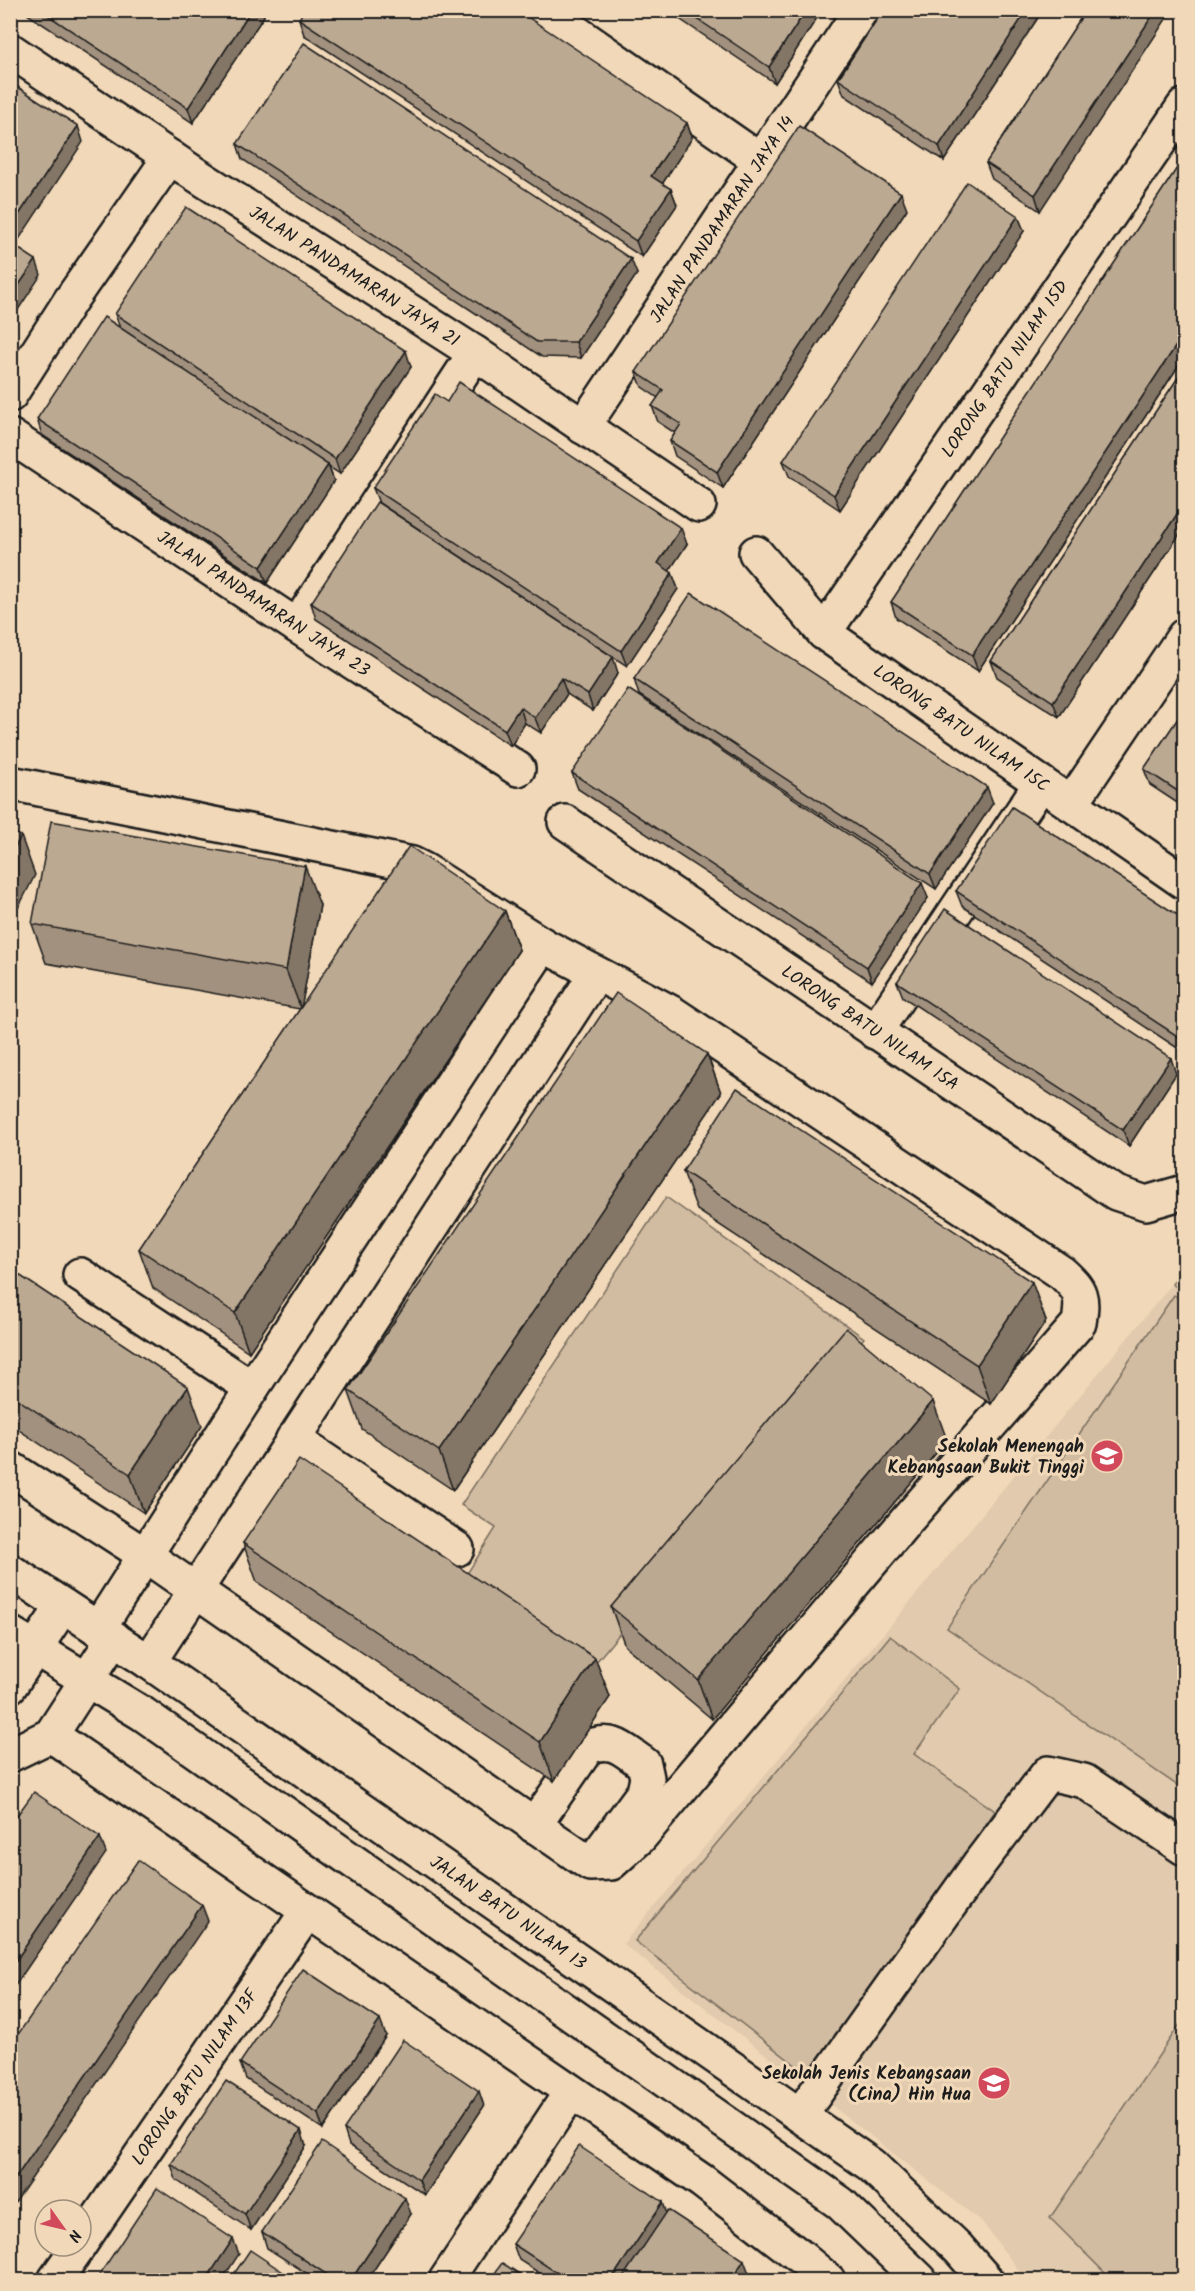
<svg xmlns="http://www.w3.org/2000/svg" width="1195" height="2291" font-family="Kalam,sans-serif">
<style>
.built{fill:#e1caad}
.green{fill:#d2bca1;stroke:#776c5e;stroke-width:1.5}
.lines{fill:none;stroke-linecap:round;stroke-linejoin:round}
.minor-casing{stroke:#1c1c1c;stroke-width:38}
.minor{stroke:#f1d8b8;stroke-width:33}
.wall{fill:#a2917e;stroke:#1c1c1c;stroke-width:1.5}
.shaded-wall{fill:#847666;stroke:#1c1c1c;stroke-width:1.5}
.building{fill:#bca992;stroke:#1c1c1c;stroke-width:1.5}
.labels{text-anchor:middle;stroke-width:6;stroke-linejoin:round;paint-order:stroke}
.street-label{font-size:18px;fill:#1c1c1c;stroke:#f1d8b8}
.poi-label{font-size:18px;font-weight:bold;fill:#1c1c1c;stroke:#f1d8b8;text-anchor:end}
</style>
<rect width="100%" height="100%" fill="#f1d8b8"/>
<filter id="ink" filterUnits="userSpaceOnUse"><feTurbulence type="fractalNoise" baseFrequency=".0167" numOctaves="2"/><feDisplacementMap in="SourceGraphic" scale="12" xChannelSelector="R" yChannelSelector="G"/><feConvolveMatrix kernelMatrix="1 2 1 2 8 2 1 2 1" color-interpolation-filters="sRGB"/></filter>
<g filter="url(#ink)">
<path class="built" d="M1172 1284 1184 1292V2280H1026L982 2222 623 1944 895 1620Z"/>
<g class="green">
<path d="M666 1197 864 1338 592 1667 463 1580 496 1528 461 1505Z"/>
<path d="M1184 1266V1292L1172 1284Z"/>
<path d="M1174 1295 1184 1302V1790L947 1628Z"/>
<path d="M890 1636 960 1689 914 1754 995 1811 811 2077 635 1941Z"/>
<path d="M1184 2018V2280H1112L1050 2218Z"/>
</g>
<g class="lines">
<g class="minor-casing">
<g id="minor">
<path d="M544 10 761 161"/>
<path id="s1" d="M10 50 192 172 475 353 699 505"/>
<path d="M10 395 70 301 170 157"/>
<path id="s2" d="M583 427 861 10"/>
<path id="s3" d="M10 436 297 626 518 769"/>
<path id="s4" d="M756 553 824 633 1184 882"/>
<path d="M297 626 475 353"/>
<path id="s5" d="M824 633 1184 106"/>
<path d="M10 783 412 864 424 870 543 945 672 1013 1062 1273C1082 1291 1083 1297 1079 1323L906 1521 640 1837 611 1863 590 1864 145 1555 10 1468"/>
<path d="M1071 804 1184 636"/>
<path id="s6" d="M565 822 1116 1193 1146 1203 1184 1192"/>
<path d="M875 1032 1041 783"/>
<path d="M80 1275 252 1388"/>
<path d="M293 1439 457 1549"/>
<path id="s7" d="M10 1571 149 1662 871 2165 958 2248 986 2280"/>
<path d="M98 1629 252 1388 543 945"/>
<path d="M10 1633 143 1714 840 2203 920 2280"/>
<path d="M149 1662 596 974"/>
<path d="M10 1686 63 1606"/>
<path d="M51 1735 702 2181 798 2255 828 2280"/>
<path d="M10 1755 51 1735 114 1638"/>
<path d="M534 1826 588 1747C614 1737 623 1750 644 1764L647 1778 644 1792 594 1860"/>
<path d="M800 2115 979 1864 1048 1773 1084 1781 1184 1848"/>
<path id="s8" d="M81 2243 307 1912"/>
<path d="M55 2280 79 2246"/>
<path d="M446 2280 571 2092"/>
</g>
</g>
<use href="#minor" class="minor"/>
</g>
<g class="wall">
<path d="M21 10H262L264 16 193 123Z"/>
<path d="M666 10H822L775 83Z"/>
<path d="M883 10H1043L944 161 844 95 838 79Z"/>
<path d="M1086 10 1040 211 992 179 986 163Z"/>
<path d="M299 19 687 123 692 138 662 184 671 189 677 205 642 257 304 35Z"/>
<path d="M237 144 637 274 581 358 542 357 242 159Z"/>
<path d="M1185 156V356L978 671 896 618 891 602Z"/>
<path d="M907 209 723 488 675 456 670 441 675 433 658 422 652 406 658 398 642 387 636 372Z"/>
<path d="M1018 216 1024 231 840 510 789 476 783 461Z"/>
<path d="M115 314 411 367 340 474 329 467 334 481 267 583 42 435 37 419 120 328Z"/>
<path d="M1185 367V526L1059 717 997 677 991 661Z"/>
<path d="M373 488 687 544 669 571 672 573 678 589 627 666 379 503Z"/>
<path d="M311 603 618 673 593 711 567 694 541 733 525 723 511 746 316 619Z"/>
<path d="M634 679 993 803 936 889 639 695Z"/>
<path d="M1185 708V808L1150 785 1144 769Z"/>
<path d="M572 773 928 898 872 982 578 789Z"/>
<path d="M956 891 1185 920V1053L962 906Z"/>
<path d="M320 905 301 1008 505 911 519 950 249 1352 153 1288 139 1249 300 1009 46 963 32 924Z"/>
<path d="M897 982 1176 1074 1129 1146 903 997Z"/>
<path d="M707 1054 721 1093 453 1490 362 1429 348 1390Z"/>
<path d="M683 1171 1046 1321 991 1404 697 1210Z"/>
<path d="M10 1269 202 1426 144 1513 10 1424Z"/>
<path d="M947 1440 712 1719 625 1646 611 1607Z"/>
<path d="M243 1543 595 1658 610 1697 554 1781 257 1582Z"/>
<path d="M386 2036 323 2129 246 2079 240 2063Z"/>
<path d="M484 2106 425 2195 349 2145 344 2129Z"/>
<path d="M306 2146 251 2230 176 2180 171 2164Z"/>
<path d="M667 2213 750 2276 747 2280H550L519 2260 513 2244Z"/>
<path d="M411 2214 367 2280H317L267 2248 262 2232Z"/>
</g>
<g class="shaded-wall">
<path d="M251 10H262L264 16 193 123 188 108Z"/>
<path d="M806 10H822L775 83 769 67Z"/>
<path d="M1027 10H1043L944 161 939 146Z"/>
<path d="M1156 10H1172L1040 211 1035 195Z"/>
<path d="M687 123 692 138 657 192 651 176Z"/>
<path d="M78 126 83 142 14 247 10 237V228Z"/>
<path d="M671 189 677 205 642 257 636 241Z"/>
<path d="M901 193 907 209 723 488 717 472Z"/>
<path d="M1018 216 1024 231 840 510 834 495Z"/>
<path d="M631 259 637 274 581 358 576 342Z"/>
<path d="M36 260 41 275 10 322V298Z"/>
<path d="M1185 332V356L978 671 972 655Z"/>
<path d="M406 351 411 367 340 474 335 459Z"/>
<path d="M328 465 334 481 267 583 261 567Z"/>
<path d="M1185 502V526L1059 717 1053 702Z"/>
<path d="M681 528 687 544 664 579 658 563Z"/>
<path d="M672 573 678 589 627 666 621 651Z"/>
<path d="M613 657 618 673 593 711 588 695Z"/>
<path d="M561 678 567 694 541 733 535 718Z"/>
<path d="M520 707 525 723 511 746 505 730Z"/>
<path d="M987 787 993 803 936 889 930 874Z"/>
<path d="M21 836 35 875 10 924V856Z"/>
<path d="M305 866 320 905 301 1009 286 970Z"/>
<path d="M922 883 928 898 872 982 867 967Z"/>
<path d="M505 911 519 950 249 1352 235 1313Z"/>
<path d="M707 1054 721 1093 453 1490 439 1451Z"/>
<path d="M1171 1058 1176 1074 1129 1146 1123 1130Z"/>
<path d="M1032 1282 1046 1321 991 1404 977 1365Z"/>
<path d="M188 1387 202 1426 144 1513 130 1474Z"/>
<path d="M933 1401 947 1440 712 1719 698 1680Z"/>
<path d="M595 1658 610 1697 554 1781 540 1742Z"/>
<path d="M100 1837 106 1853 10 1993V1969Z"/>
<path d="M202 1905 208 1921 10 2210V2186Z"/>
<path d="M380 2020 386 2036 323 2129 318 2114Z"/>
<path d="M479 2091 484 2106 425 2195 419 2180Z"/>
<path d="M301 2130 306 2146 251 2230 245 2214Z"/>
<path d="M405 2198 411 2214 367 2280H351Z"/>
<path d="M663 2202 668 2218 627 2280H611Z"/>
<path d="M233 2239 239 2254 222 2280H206Z"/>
<path d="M744 2260 750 2276 747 2280H731Z"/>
</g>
<g class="building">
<path d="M40 10H251L188 108Z"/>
<path d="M304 10H517L687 123 651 176 671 189 636 241 299 19Z"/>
<path d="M684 10H806L769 67Z"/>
<path d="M883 10H1027L939 146 838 79Z"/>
<path d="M1086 10H1156L1035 195 986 163Z"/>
<path d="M304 43 631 259 576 342H537L237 144Z"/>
<path d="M10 82 78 126 10 228Z"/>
<path d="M799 126 901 193 717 472 670 441 681 424 652 406 663 390 636 372Z"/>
<path d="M1185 156V332L972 655 891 602Z"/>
<path d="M967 182 1018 216 834 495 783 461Z"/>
<path d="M186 207 406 351 335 459 115 314Z"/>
<path d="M10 243 36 260 10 298Z"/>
<path d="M104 317 328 465 261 567 37 419Z"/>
<path d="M1185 367V502L1053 702 991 661Z"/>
<path d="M459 382 681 528 658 563 672 573 621 651 373 488 435 394 447 402Z"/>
<path d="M377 502 613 657 588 695 561 678 535 718 520 707 505 730 311 603Z"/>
<path d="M691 593 987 787 930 874 634 679Z"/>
<path d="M628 689 922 883 867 967 572 773Z"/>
<path d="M1185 708V796L1144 769Z"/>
<path d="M1012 807 1185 920V1041L956 891Z"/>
<path d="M51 821 305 866 286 970 32 924Z"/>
<path d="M10 831 21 836 10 856Z"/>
<path d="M409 846 505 911 235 1313 139 1249Z"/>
<path d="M945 909 1171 1058 1123 1130 897 982Z"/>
<path d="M616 993 707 1054 439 1451 348 1390Z"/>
<path d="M737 1088 1032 1282 977 1365 683 1171Z"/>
<path d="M10 1269 188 1387 130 1474 10 1394Z"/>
<path d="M846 1328 933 1401 698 1680 611 1607Z"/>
<path d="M299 1460 595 1658 540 1742 243 1543Z"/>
<path d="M34 1792 100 1837 10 1969V1825Z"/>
<path d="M138 1860 202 1905 10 2186V2046Z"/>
<path d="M303 1969 380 2020 318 2114 240 2063Z"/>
<path d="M403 2040 479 2091 419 2180 344 2129Z"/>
<path d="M226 2081 301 2130 245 2214 171 2164Z"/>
<path d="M322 2142 405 2198 351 2280H335L262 2232Z"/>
<path d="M579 2146 663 2202 611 2280H568L513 2244Z"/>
<path d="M157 2188 233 2239 206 2280H103L98 2277Z"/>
<path d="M668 2210 744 2260 731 2280H621Z"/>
<path d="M250 2250 295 2280H230Z"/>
<path d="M502 2263 529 2280H490Z"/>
</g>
</g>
<defs>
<g id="school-disc" transform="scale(1.725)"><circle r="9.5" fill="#d1495b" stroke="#f1d8b8"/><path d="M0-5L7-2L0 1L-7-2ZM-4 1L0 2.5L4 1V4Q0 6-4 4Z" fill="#fff"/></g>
</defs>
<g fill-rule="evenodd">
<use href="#school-disc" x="1107" y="1456"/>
<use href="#school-disc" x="994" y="2083"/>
</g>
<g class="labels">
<g class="street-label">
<text dy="6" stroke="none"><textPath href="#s2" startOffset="250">JALAN PANDAMARAN JAYA 14</textPath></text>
<text dy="6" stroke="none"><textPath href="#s1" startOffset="412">JALAN PANDAMARAN JAYA 21</textPath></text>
<text dy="6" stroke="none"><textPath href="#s5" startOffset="320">LORONG BATU NILAM 15D</textPath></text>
<text dy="6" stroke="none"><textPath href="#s3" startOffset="304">JALAN PANDAMARAN JAYA 23</textPath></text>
<text dy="6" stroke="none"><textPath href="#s4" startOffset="272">LORONG BATU NILAM 15C</textPath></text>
<text dy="6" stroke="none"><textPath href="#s6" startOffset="368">LORONG BATU NILAM 15A</textPath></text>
<text dy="6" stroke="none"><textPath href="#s7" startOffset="604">JALAN BATU NILAM 13</textPath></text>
<text dy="6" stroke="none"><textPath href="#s8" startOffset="201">LORONG BATU NILAM 13F</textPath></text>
</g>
<g class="poi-label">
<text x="1084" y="1452">Sekolah Menengah<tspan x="1084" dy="21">Kebangsaan Bukit Tinggi</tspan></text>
<text x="971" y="2079">Sekolah Jenis Kebangsaan<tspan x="971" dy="21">(Cina) Hin Hua</tspan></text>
</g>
</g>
<rect width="1195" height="2291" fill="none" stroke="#f1d8b8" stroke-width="36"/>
<rect x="18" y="18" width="1159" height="2255" fill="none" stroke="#1c1c1c" stroke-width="2" filter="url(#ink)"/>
<g transform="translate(63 2228) rotate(124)"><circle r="28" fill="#f1d8b8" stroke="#9c8d7a" stroke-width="1.5"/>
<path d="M0-4.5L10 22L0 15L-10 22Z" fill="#d1495b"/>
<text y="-9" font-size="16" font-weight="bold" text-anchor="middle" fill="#1c1c1c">N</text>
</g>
</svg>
